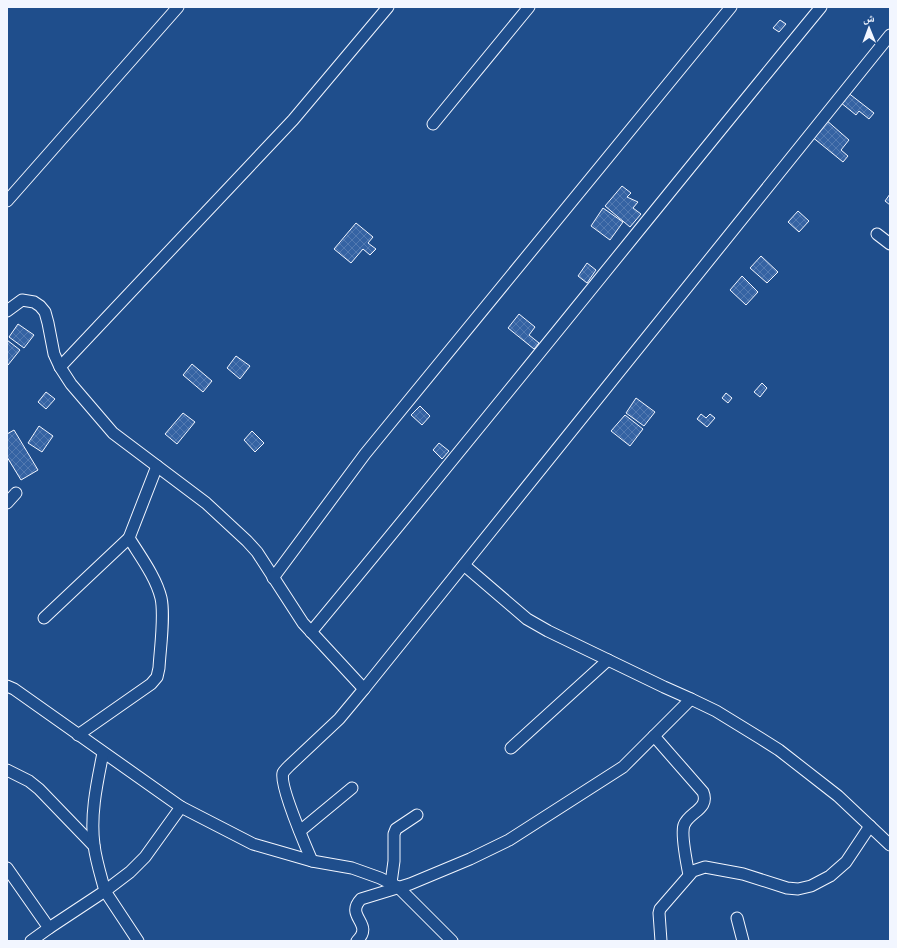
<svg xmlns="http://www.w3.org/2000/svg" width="897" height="948" font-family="'IBM Plex Serif','Noto Naskh Arabic',serif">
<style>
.building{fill:url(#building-cross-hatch);stroke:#f2f6ff}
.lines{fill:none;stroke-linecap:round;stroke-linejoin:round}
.minor-casing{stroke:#f2f6ff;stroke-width:13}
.minor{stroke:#1f4e8c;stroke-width:11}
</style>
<defs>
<pattern id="building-cross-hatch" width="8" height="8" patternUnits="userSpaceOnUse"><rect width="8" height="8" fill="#3563a3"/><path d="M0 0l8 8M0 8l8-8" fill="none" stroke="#537ab1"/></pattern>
</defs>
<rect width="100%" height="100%" fill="#1f4e8c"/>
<g class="building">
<path d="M780 20 786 24 779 32 773 28Z"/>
<path d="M847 92 874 113 869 119 859 111 856 115 840 102Z"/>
<path d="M825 119 849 140 841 150 848 156 843 162 811 136Z"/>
<path d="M622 186 631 193 627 197 638 202 633 208 641 214 630 227 605 206Z"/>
<path d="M890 194V205L885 201Z"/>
<path d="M603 208 623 222 610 240 591 226Z"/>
<path d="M798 211 809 221 799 232 788 222Z"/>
<path d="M356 223 373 237 368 243 376 249 370 255 363 249 351 263 334 249Z"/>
<path d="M761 256 778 272 767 283 750 268Z"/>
<path d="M587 263 596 270 587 283 578 276Z"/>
<path d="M742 276 758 292 746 305 730 290Z"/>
<path d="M519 314 535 327 529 335 539 343 534 349 508 328Z"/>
<path d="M18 324 34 335 24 348 9 337Z"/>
<path d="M7 340 20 350 8 365 7 364Z"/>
<path d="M236 356 250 366 240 379 227 368Z"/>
<path d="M192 364 212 381 203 392 183 375Z"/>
<path d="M762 383 767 388 760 397 754 392Z"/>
<path d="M46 392 55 399 46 409 38 402Z"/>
<path d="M726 393 732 398 728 403 722 398Z"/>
<path d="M636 398 655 412 644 426 626 413Z"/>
<path d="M420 406 430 416 422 425 411 415Z"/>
<path d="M183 413 195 422 177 444 165 434Z"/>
<path d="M701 414 706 418 710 414 715 418 707 427 697 419Z"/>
<path d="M625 415 643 429 630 446 611 431Z"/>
<path d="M39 426 53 436 42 452 28 443Z"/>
<path d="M14 430 38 470 21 480 7 457V434Z"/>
<path d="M252 431 264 443 255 452 244 440Z"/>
<path d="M439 443 449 451 442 459 433 450Z"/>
</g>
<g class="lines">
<g class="minor-casing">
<g id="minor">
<path d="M433 124 529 7"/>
<path d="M7 201 178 7"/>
<path d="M877 234 890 244"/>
<path d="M7 311 22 300 34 302 40 306 45 312 48 323 54 354 60 367 71 384 113 433 206 503 247 541 257 552 303 623 364 689 339 719 289 766C287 768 284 771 283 773 279 785 306 847 312 861"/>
<path d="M60 367 293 120 388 7"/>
<path d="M7 503 16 493"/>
<path d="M464 565 527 619 548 631 664 687 691 699 716 711 760 738 779 750 838 796 890 845"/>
<path d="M273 578 365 454 731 7"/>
<path d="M44 618 129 538"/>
<path d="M311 632C483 425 650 215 821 7"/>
<path d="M7 686 14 689 181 807 253 844 312 861 352 868 380 878 398 887 452 941"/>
<path d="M364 689 890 35"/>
<path d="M78 735 151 684 157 677 159 668C160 649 165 616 161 598 156 577 140 556 129 538L157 466"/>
<path d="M654 736 703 792C710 809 689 812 684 825 681 833 687 865 689 875"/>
<path d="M511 748 608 660"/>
<path d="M7 770 29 781 39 789 94 846"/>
<path d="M300 831 352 788"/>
<path d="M7 868 49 928"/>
<path d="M391 883 394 861V834L396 829 417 815"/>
<path d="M737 918 743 941"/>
<path d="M31 941 49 928 105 891C101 876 96 861 94 845 90 814 97 783 103 753"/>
<path d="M138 941 105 891 130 872 145 857 181 807"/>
<path d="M357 941C375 923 344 917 361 899L410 884 470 859 509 840 623 767 691 699"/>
<path d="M661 941 659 913 660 909 693 871 705 867 743 874 787 888 798 889 811 886 830 876 846 862 870 826"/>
</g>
</g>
<use href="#minor" class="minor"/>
</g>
<rect width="897" height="948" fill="none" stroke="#f2f6ff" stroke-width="16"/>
<g transform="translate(869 28) rotate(359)" stroke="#1f4e8c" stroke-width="3" paint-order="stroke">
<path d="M0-3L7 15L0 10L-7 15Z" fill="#f2f6ff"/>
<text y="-6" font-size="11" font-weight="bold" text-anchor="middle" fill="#f2f6ff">ش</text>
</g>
</svg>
